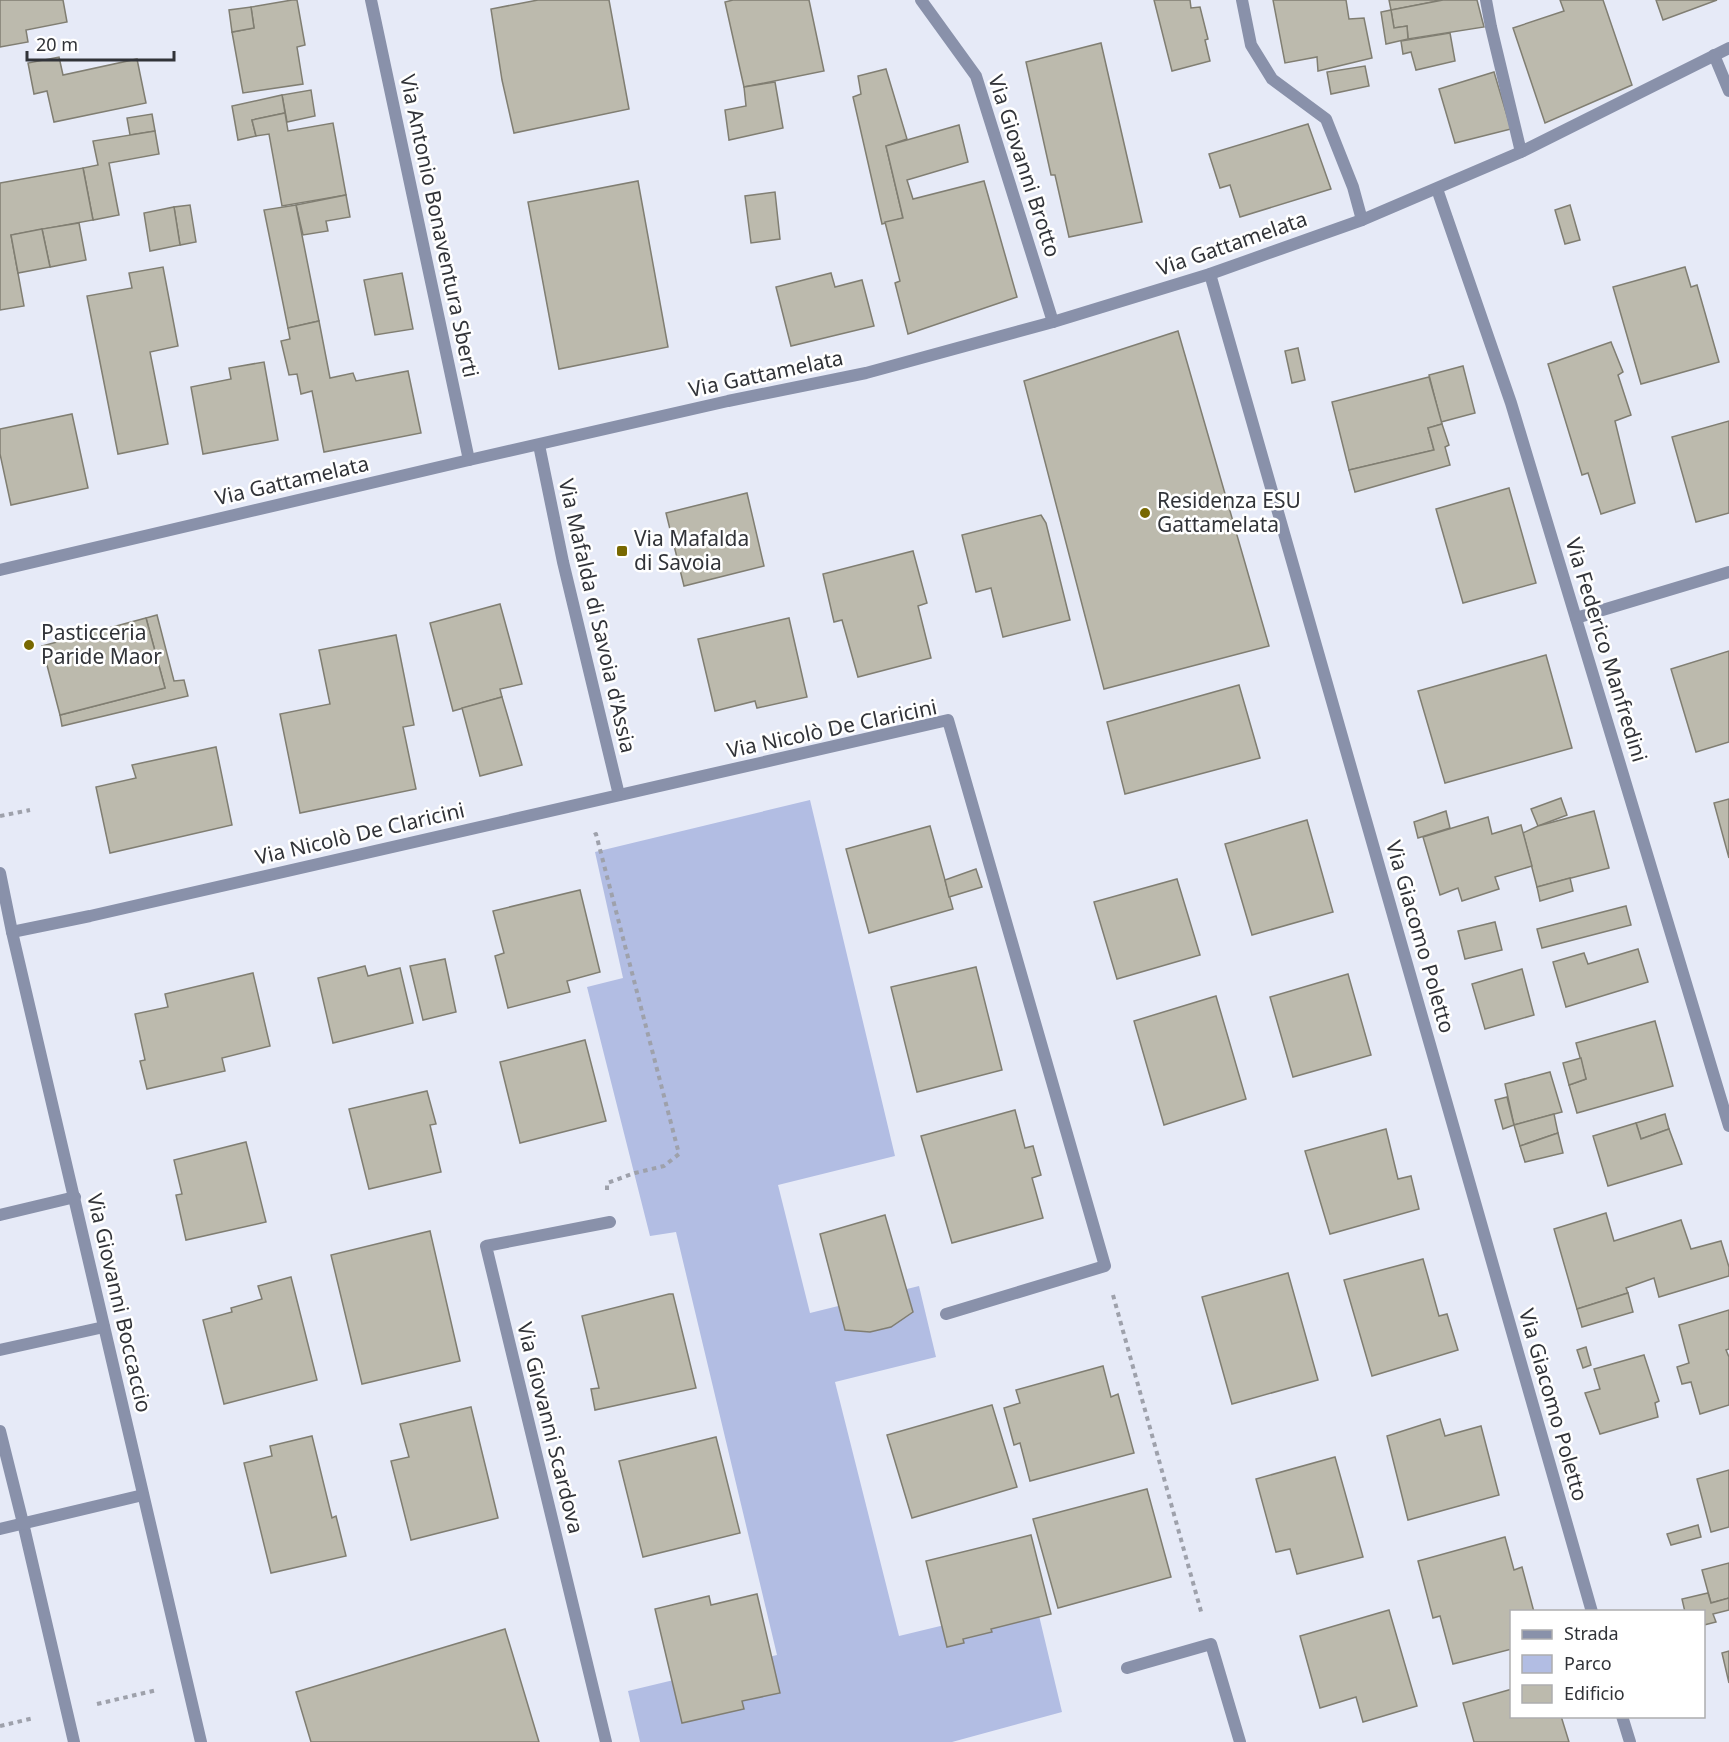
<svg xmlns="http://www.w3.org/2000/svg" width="1729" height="1742" font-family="'Noto Sans',sans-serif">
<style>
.green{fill:#b2bde3}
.building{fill:#bcbaad;stroke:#807e72;stroke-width:1.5}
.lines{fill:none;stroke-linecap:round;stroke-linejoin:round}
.path{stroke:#9ea1ab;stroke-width:4;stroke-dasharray:4.5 4.5;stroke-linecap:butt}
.service{stroke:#8991aa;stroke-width:12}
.minor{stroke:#8991aa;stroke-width:12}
.tertiary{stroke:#8991aa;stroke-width:12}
.poi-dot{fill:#786800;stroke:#fff;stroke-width:2}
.labels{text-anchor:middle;stroke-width:5;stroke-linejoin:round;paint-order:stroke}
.street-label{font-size:21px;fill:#313338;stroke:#fff}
.poi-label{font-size:21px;fill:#313338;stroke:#fff;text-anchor:start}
</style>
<rect width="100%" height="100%" fill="#e6eaf7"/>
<path class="green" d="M810 800 895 1156 778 1185 810 1313 919 1286 936 1357 835 1382 899 1636 1036 1603 1062 1712 952 1742H640L628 1691 777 1655 676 1232 650 1236 587 987 623 978 595 852Z"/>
<g class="building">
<path d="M0 0H63L67 22 26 30 28 42 0 47Z"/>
<path d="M292 0H297L305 45 297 47 303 84 243 93 232 32 254 28 251 7Z"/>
<path d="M538 0H609L629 109 514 133 502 80 491 9Z"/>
<path d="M733 0H809L824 71 744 87 725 2Z"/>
<path d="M1154 0H1190L1191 8 1200 7 1208 39 1205 40 1210 61 1172 71Z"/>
<path d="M1273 0H1346L1349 19 1364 18 1372 58 1318 71 1317 57 1285 63Z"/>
<path d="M1389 0H1443L1391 10Z"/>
<path d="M1443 0H1477L1484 27 1408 39 1407 26 1394 28 1391 10Z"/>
<path d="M1560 0H1603L1632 85 1545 123 1513 28 1564 11Z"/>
<path d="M1656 0H1717L1663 20Z"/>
<path d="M251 7 254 28 232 32 229 10Z"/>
<path d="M1391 10 1394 28 1407 26 1408 39 1386 44 1381 12Z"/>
<path d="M1450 33 1455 61 1416 70 1411 52 1403 54 1401 41Z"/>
<path d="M1101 43 1142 222 1069 237 1055 175H1051L1026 62Z"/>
<path d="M59 57 63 75 137 59 146 103 54 122 47 91 34 94 28 63Z"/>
<path d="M1365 66 1369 86 1331 94 1327 72Z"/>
<path d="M886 69 907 139 886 146 903 218 882 224 853 97 861 94 858 76Z"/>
<path d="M1494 72 1511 129 1455 143 1439 89Z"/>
<path d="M775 82 783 128 729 140 725 110 746 106 744 87Z"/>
<path d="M311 90 315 116 287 122 282 95Z"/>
<path d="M282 95 285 113 252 120 256 136 238 140 232 106Z"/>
<path d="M285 113 288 131 333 123 346 195 282 206 269 134 256 136 252 120Z"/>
<path d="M152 114 155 131 130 135 127 118Z"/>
<path d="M1308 124 1331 189 1240 217 1230 185 1220 188 1209 154Z"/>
<path d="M959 125 968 162 907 180 913 199 984 181 1017 297 908 334 895 283 900 281 885 222 903 218 886 146Z"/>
<path d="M155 131 159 154 109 163 119 215 93 220 83 168 98 165 93 141Z"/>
<path d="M83 168 93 220 11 235 24 306 0 310V183Z"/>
<path d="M638 181 668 347 559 369 528 202Z"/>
<path d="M775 192 780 239 751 243 745 196Z"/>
<path d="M346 195 350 217 326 221 328 231 303 235 296 205Z"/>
<path d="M190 205 196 242 180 245 174 207Z"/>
<path d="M296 205 319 321 288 328 264 210Z"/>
<path d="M1570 205 1580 240 1565 244 1555 210Z"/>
<path d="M174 207 180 245 150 251 144 213Z"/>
<path d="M79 223 86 260 50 267 42 229Z"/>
<path d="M42 229 50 267 18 273 11 235Z"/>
<path d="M163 267 178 346 150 352 168 444 118 454 87 296 132 288 129 273Z"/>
<path d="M1685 267 1691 287 1697 285 1719 362 1641 384 1613 287Z"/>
<path d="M402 273 413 329 375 335 364 280Z"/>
<path d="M831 273 835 287 862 280 874 326 791 346 776 287Z"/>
<path d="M319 321 330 378 353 373 356 381 408 371 421 433 324 452 312 391 301 394 297 374 289 375 281 341 290 339 288 328Z"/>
<path d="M1178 331 1269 646 1104 689 1024 381Z"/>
<path d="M1611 342 1623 372 1618 375 1631 415 1615 421 1635 503 1601 514 1588 473 1582 475 1548 364Z"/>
<path d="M1298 348 1305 380 1292 383 1285 351Z"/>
<path d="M264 362 278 440 203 454 191 387 231 379 229 368Z"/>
<path d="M1463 366 1475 413 1441 422 1429 375Z"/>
<path d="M1429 377 1442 424 1428 428 1434 450 1349 470 1332 402Z"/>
<path d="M72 414 88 488 11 505 0 454V429Z"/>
<path d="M1729 421V513L1696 522 1672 437Z"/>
<path d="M1442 424 1449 445 1445 447 1450 465 1355 492 1349 470 1434 450 1428 428Z"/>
<path d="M1509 488 1536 583 1463 603 1436 509Z"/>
<path d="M747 493 764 566 684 586 666 513Z"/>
<path d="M1041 515 1046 523 1070 620 1003 637 991 588 976 592 962 535Z"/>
<path d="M913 551 927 603 918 606 931 658 858 677 842 620 834 622 823 574Z"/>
<path d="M500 604 522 684 500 689 502 697 453 711 430 623Z"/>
<path d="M157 615 174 681 184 680 188 696 62 726 60 715 165 688 146 618Z"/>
<path d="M146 618 165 688 60 715 42 646Z"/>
<path d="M789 618 807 697 757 708 755 701 715 711 698 639Z"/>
<path d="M396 635 414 725 403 727 416 789 300 813 280 714 330 704 319 650Z"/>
<path d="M1729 651V742L1696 752 1671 669Z"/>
<path d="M1546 655 1572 748 1445 783 1418 691Z"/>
<path d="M1239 685 1260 758 1125 794 1107 722Z"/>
<path d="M502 697 522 765 480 776 462 708Z"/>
<path d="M216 747 232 825 110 853 96 787 136 778 132 765Z"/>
<path d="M1561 798 1567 815 1538 826 1531 809Z"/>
<path d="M1729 799V858L1714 803Z"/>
<path d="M1446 811 1450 828 1418 838 1414 822Z"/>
<path d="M1594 811 1609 868 1537 887 1523 833 1538 826Z"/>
<path d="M1488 817 1492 834 1521 825 1532 866 1495 877 1499 889 1462 901 1458 888 1440 895 1423 837Z"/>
<path d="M1307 820 1333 912 1252 935 1225 844Z"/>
<path d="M930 826 953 909 869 933 846 849Z"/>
<path d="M976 869 982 887 949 897 945 880Z"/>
<path d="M1570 878 1573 891 1540 901 1537 887Z"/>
<path d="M1177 879 1200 955 1117 979 1094 902Z"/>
<path d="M580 890 600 972 567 981 570 992 508 1008 495 956 504 953 493 911Z"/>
<path d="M1626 906 1631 925 1542 948 1537 929Z"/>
<path d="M1495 922 1502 950 1465 959 1458 931Z"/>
<path d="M1638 949 1648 982 1566 1007 1553 962 1584 953 1588 964Z"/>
<path d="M445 959 456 1012 423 1020 410 966Z"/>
<path d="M365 966 368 976 400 968 413 1023 333 1043 318 978Z"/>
<path d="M976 967 1002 1070 917 1092 891 987Z"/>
<path d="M1522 969 1534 1015 1485 1029 1472 984Z"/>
<path d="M253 973 270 1046 222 1058 225 1071 147 1089 140 1061 145 1060 135 1014 168 1007 165 994Z"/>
<path d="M1348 974 1371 1055 1293 1077 1270 997Z"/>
<path d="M1216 996 1246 1099 1164 1125 1134 1021Z"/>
<path d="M1655 1021 1673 1086 1577 1113 1569 1085 1586 1079 1576 1043Z"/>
<path d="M585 1040 606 1121 520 1143 500 1062Z"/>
<path d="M1581 1058 1586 1079 1569 1085 1563 1063Z"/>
<path d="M1550 1072 1562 1112 1514 1125 1505 1084Z"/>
<path d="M427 1091 436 1124 430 1125 441 1172 369 1189 349 1109Z"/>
<path d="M1507 1097 1514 1125 1503 1129 1495 1100Z"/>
<path d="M1015 1110 1025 1148 1033 1146 1041 1175 1032 1178 1043 1218 952 1243 921 1136Z"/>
<path d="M1554 1114 1558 1133 1520 1146 1514 1125Z"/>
<path d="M1665 1114 1669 1129 1641 1139 1636 1123Z"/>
<path d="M1636 1123 1641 1139 1669 1129 1682 1164 1608 1186 1593 1136Z"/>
<path d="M1386 1129 1398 1179 1411 1176 1419 1209 1330 1234 1305 1151Z"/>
<path d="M1558 1133 1563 1153 1525 1162 1520 1146Z"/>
<path d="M246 1142 266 1222 186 1240 176 1195 182 1194 174 1160Z"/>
<path d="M1606 1213 1614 1241 1681 1220 1691 1249 1721 1241 1729 1267V1276L1659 1297 1654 1278 1626 1288 1628 1293 1577 1309 1554 1229Z"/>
<path d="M885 1215 913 1312 891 1327 870 1332 845 1330 820 1234Z"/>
<path d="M430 1231 460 1361 362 1384 331 1255Z"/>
<path d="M1423 1259 1439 1316 1447 1314 1458 1350 1372 1376 1344 1280Z"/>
<path d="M1288 1273 1318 1380 1232 1404 1202 1297Z"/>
<path d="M291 1277 317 1380 224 1404 203 1320 232 1312 231 1308 262 1299 258 1286Z"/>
<path d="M1628 1293 1633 1312 1582 1327 1577 1309Z"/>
<path d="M669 1294H673L696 1388 595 1410 591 1389 599 1388 582 1316Z"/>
<path d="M1729 1310V1349L1726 1350 1729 1357V1405L1700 1414 1691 1382 1682 1384 1677 1367 1689 1363 1679 1325Z"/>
<path d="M1586 1347 1591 1365 1583 1368 1577 1350Z"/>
<path d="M1644 1355 1659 1401 1655 1403 1658 1417 1600 1434 1585 1393 1600 1389 1594 1369Z"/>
<path d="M1103 1366 1111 1397 1118 1394 1134 1453 1030 1481 1020 1443 1014 1445 1004 1408 1020 1403 1016 1390Z"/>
<path d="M992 1405 1017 1487 912 1518 887 1435Z"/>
<path d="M471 1407 498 1518 411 1540 391 1461 409 1457 400 1424Z"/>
<path d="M1440 1419 1445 1436 1481 1426 1499 1495 1408 1520 1387 1436Z"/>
<path d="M312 1436 332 1518 336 1516 346 1556 271 1573 244 1463 272 1456 270 1446Z"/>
<path d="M716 1437 740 1533 643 1557 619 1461Z"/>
<path d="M1335 1457 1363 1557 1297 1574 1290 1549 1276 1552 1256 1479Z"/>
<path d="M1729 1470V1527L1711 1532 1697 1479Z"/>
<path d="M1147 1489 1171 1577 1058 1608 1033 1519Z"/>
<path d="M1698 1525 1701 1537 1671 1545 1667 1534Z"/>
<path d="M1031 1535 1051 1614 991 1629 992 1632 963 1639 964 1643 947 1647 926 1561Z"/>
<path d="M1505 1537 1514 1570 1522 1567 1534 1612H1512V1649L1453 1664 1440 1616 1433 1618 1418 1561Z"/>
<path d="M1729 1563V1598L1711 1603 1702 1570Z"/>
<path d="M1708 1593 1711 1603 1729 1598V1610L1713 1614 1716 1622 1704 1625V1612H1685L1682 1599Z"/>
<path d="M757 1594 780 1693 742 1701 744 1709 682 1723 655 1609 709 1596 711 1605Z"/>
<path d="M1389 1610 1417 1706 1363 1722 1356 1697 1320 1708 1300 1636Z"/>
<path d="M505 1629 539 1742H311L296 1692Z"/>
<path d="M1729 1651V1683L1722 1653Z"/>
<path d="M1512 1689V1716H1561L1569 1742H1474L1463 1703Z"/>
</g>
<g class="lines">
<g class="path">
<path d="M0 816 30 810"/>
<path d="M594 835 596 834 679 1154 664 1166 635 1173 607 1183V1190"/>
<path d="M1113 1295 1202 1615"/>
<path d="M97 1704 157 1690"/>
<path d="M0 1726 34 1718"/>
</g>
<g class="service">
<path d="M1714 55 1729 91"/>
<path d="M0 1215 75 1197"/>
<path d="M23 1523 74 1742"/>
</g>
<g class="minor">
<path d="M371 0 469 460"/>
<path d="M921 0 976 76 1053 322"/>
<path d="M1242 0 1251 45 1272 79 1326 119 1353 187 1362 220"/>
<path d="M1486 0 1491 27 1521 152"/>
<path d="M1437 189 1511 403 1729 1126"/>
<path d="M1210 274 1592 1612"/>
<path d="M539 445 563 562 619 795"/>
<path d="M0 570 469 460 728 401 866 373 1053 322 1210 274 1362 220 1521 152 1729 48"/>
<path d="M1576 618 1729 572"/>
<path d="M12 932 90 916 948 720 1105 1266 946 1314"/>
<path d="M0 1350 104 1327"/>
<path d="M0 1431 23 1523"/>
<path d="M0 1529 143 1495"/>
<path d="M1127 1668 1211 1644 1240 1742"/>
<path d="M1622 1716 1630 1742"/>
<path d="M606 1742 486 1246 610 1222"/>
</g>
<path class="tertiary" d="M0 873 12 932 201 1742"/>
</g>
<g class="poi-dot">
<circle cx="1145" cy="513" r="6"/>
<rect x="616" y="545" width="12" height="12" rx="3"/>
<circle cx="29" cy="645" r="6"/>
</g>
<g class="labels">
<g class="street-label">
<text transform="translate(1024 166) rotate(72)" y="7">Via Giovanni Brotto</text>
<text transform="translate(439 226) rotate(78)" y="7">Via Antonio Bonaventura Sberti</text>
<text transform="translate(1232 244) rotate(-19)" y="7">Via Gattamelata</text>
<text transform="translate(766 374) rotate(-12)" y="7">Via Gattamelata</text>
<text transform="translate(292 481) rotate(-13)" y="7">Via Gattamelata</text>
<text transform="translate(597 616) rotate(77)" y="7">Via Mafalda di Savoia d'Assia</text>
<text transform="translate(1606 650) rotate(73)" y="7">Via Federico Manfredini</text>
<text transform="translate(832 729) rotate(-12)" y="7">Via Nicolò De Claricini</text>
<text transform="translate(360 834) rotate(-13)" y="7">Via Nicolò De Claricini</text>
<text transform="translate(1420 937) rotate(74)" y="7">Via Giacomo Poletto</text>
<text transform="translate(119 1303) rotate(77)" y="7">Via Giovanni Boccaccio</text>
<text transform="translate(1553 1405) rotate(74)" y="7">Via Giacomo Poletto</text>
<text transform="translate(550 1428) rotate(76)" y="7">Via Giovanni Scardova</text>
</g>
<g class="poi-label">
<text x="1157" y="508">Residenza ESU<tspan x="1157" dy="24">Gattamelata</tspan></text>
<text x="634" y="546">Via Mafalda<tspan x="634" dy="24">di Savoia</tspan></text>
<text x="41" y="640">Pasticceria<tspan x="41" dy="24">Paride Maor</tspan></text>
</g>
</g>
<rect x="1510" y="1610" width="195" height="108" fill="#ffffff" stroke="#adadaf" stroke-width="1.5"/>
<rect x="1522" y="1630" width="30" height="9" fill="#8991aa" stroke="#adadaf" stroke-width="1.5"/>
<text x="1564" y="1640" font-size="18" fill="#313338">Strada</text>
<rect x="1522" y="1655" width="30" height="18" fill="#b2bde3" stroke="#adadaf" stroke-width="1.5"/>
<text x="1564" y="1670" font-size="18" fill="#313338">Parco</text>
<rect x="1522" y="1685" width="30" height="18" fill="#bcbaad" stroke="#adadaf" stroke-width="1.5"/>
<text x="1564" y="1700" font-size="18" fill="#313338">Edificio</text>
<path d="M27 51v9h147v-9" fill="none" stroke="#313338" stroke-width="3"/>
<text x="36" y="51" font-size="18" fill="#313338" stroke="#ffffff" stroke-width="4.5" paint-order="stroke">20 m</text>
</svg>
